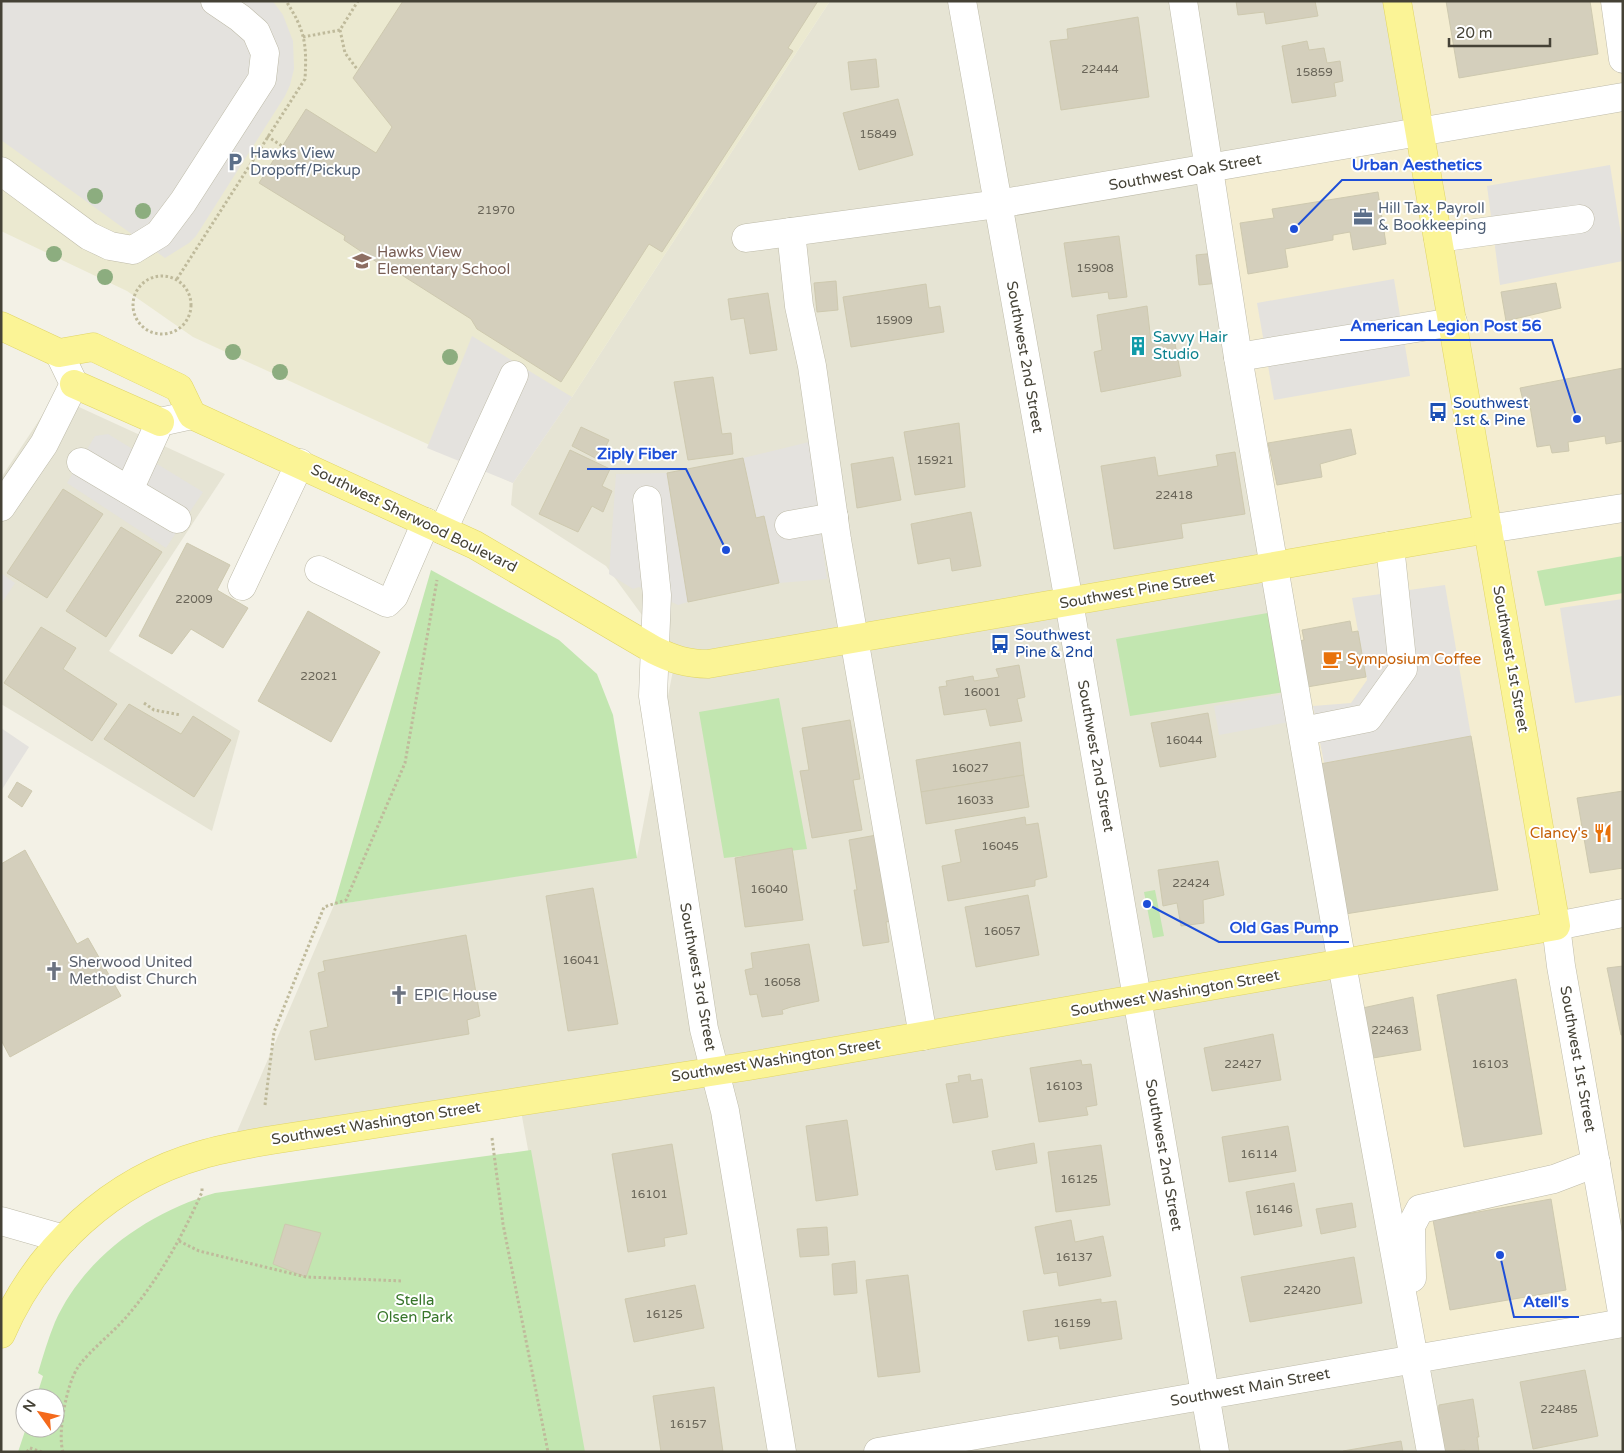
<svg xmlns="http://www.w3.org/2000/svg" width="1624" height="1453" font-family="'Varela Round',sans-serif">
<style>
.residential{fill:#e6e4d4}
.commercial{fill:#f4edd1}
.education{fill:#ebe9d0}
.green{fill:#c2e6b0}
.parking{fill:#e4e2de}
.building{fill:#d4cfbc;stroke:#cec9af}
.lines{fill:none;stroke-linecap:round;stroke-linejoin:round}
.minor-casing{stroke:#bebba9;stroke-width:29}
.major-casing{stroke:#e0d567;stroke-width:29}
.path{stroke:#bfba9b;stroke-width:3;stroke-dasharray:2.5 2.5;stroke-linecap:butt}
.minor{stroke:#fff;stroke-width:28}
.major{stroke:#fbf496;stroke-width:28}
.tree{fill:#8cad7f}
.labels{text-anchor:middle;stroke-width:4;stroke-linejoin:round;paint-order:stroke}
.number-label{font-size:12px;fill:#696558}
.service-label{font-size:15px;fill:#4e5e75;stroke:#fff;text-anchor:start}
.street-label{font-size:15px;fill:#454236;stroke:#fff}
.education-label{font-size:15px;fill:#785e54;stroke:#fff;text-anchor:start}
.culture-label{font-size:15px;fill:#0d838f;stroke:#fff;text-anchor:start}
.transit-label{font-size:15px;fill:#164399;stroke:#fff;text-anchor:start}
.food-label{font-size:15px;fill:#c56008;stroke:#fff;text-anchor:start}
.worship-label{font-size:15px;fill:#5b616d;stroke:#fff;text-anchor:start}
.park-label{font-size:15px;fill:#37752a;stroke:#fff}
.leader{fill:none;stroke:#1d4ed8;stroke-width:2}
.callout-dot{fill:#1d4ed8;stroke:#fff;stroke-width:2}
.callout-label{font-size:16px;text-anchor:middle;font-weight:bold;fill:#1d4ed8;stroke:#fff;stroke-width:4;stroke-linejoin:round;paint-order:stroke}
</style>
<rect width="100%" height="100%" fill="#f3f1e6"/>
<g class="residential">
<path d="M830 1H1397L1623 1323V1452H583L519 1100 230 1148 334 905 637 857 675 660 606 566 511 505 513 483 572 397Z"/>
<path d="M55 396 225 474 109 651 240 731 212 831 1 704V478Z"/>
</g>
<path class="commercial" d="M1397 1H1623V1323L1413 1359 1208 168 1420 133Z"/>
<path class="education" d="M1 1H830L572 397 513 483 193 337 127 291 1 231Z"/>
<g class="green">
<path d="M1623 556V593L1545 606 1537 571Z"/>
<path d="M431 570 559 640 597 674 613 715 637 858 334 905Z"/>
<path d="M1274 612 1285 692 1130 716 1116 639Z"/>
<path d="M779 698 807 849 724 858 699 712Z"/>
<path d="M1155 890 1164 936 1153 938 1144 892Z"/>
<path d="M531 1150 585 1452H18L26 1428H55V1398H36L43 1376 38 1373C43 1356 48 1339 55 1322 85 1256 148 1213 215 1193Z"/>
</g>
<g class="parking">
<path d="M1 1H272L275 4 283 15 293 41 294 69 290 85 285 96 196 236 189 243 165 258 1 140Z"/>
<path d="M1610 165 1623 247V261L1500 285 1487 186Z"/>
<path d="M1394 279 1410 376 1274 400 1257 303Z"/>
<path d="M472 336 572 397 513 483 427 448Z"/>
<path d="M108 434 203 492 166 548 67 483 95 436Z"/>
<path d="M809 442 827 579 779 583 764 517 756 518 743 458Z"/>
<path d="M667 473 688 602 678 605 639 587 633 589 609 574 616 474Z"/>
<path d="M1 573 15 583 1 604Z"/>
<path d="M1445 585 1471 736 1324 763 1313 706 1351 703 1367 680 1352 598Z"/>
<path d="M1623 599V695L1575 703 1560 608Z"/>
<path d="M1285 694 1289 722 1219 735 1214 706Z"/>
<path d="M1 728 29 747 1 791Z"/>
</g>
<g class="building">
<path d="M403 1H818L788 48 793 51 662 252 649 244 561 382 477 329 471 319 397 272 396 275 344 240 345 236 259 183 306 109 376 153 392 127 353 78Z"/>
<path d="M1236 1H1315L1318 16 1266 24 1264 12 1238 15Z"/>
<path d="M1446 1H1590L1598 54 1459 78Z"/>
<path d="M1138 17 1149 97 1061 110 1050 41 1068 39 1067 29Z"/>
<path d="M1307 41 1309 50 1324 48 1327 63 1340 61 1343 81 1334 83 1336 96 1292 103 1282 46Z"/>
<path d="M876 59 879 87 851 90 848 62Z"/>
<path d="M898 99 913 155 859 170 843 113Z"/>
<path d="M1378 192 1386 244 1353 250 1350 232 1333 235V240L1285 249 1288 267 1248 274 1240 223 1274 218 1272 209Z"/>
<path d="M1119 236 1127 297 1109 299 1108 292 1072 297 1064 243Z"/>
<path d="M1216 253 1219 283 1199 285 1196 255Z"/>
<path d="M836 281 838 310 817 312 814 283Z"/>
<path d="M1556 283 1561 308 1506 321 1501 292Z"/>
<path d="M926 284 929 308 940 306 944 332 851 347 843 297Z"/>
<path d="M768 293 777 350 750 354 744 318 731 320 728 299Z"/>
<path d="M1147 306 1151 342 1174 338 1181 376 1101 392 1094 352 1102 350 1097 315Z"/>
<path d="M1623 368V441L1606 444 1605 436 1568 442 1569 451 1552 453 1550 445 1537 447 1530 406 1524 405 1520 388Z"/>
<path d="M713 377 722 434 731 433 733 454 688 460 674 382Z"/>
<path d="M959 423 965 487 915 495 904 432Z"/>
<path d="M581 427 609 440 599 460 572 446Z"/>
<path d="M1351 429 1356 454 1320 464 1322 477 1277 485 1268 443Z"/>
<path d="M570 450 610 469 602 486 612 491 603 512 592 506 578 532 539 514Z"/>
<path d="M1235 452 1245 514 1181 524 1183 538 1114 549 1101 466 1155 457 1158 476 1218 466 1216 455Z"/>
<path d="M893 457 901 500 857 508 851 464Z"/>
<path d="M743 458 756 518 764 516 779 583 688 602 667 473Z"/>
<path d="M63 489 103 514 47 598 7 573Z"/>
<path d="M971 512 981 566 952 571 950 558 918 564 911 524Z"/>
<path d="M121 527 162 552 106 637 66 611Z"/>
<path d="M187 543 230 565 217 590 248 608 223 648 191 629 172 654 139 636Z"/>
<path d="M308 611 380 652 331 742 258 701Z"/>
<path d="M1350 621 1352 632 1358 631 1366 677 1307 687 1299 641 1304 640 1302 630Z"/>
<path d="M41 627 76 648 63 669 117 704 92 741 4 683Z"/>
<path d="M1019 665 1025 697 1017 699 1022 721 990 726 986 709 944 715 939 687 947 686 946 681 973 676 974 681 999 677 996 669Z"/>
<path d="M129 704 181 734 193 716 231 740 194 797 104 739Z"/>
<path d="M1208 713 1216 757 1160 767 1151 723Z"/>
<path d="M850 720 860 779 853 780 862 830 812 838 800 771 809 770 802 728Z"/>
<path d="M1471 736 1498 890 1345 914 1320 764Z"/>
<path d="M1020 742 1024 775 921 792 916 760Z"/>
<path d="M1024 775 1029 807 926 824 921 792Z"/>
<path d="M17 782 32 791 22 807 8 797Z"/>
<path d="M1623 791V868L1590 873 1577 798Z"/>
<path d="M1025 817 1026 825 1038 823 1047 877 1035 880V886L948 901 942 866 961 862 955 830Z"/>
<path d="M882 834 897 920 886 922 889 942 863 946 854 890H857L849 840Z"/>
<path d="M792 848 803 920 745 927 735 858Z"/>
<path d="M25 850 77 944 88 938 121 996 10 1057 1 1040V864Z"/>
<path d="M1218 861 1224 895 1203 900 1204 923 1181 926 1177 903 1163 906 1158 870Z"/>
<path d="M593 888 618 1024 568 1031 546 896Z"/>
<path d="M1028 895 1039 955 976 967 965 907Z"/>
<path d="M466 935 480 1016 467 1020 469 1034 315 1060 310 1031 328 1027 318 973 325 971 323 961Z"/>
<path d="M809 944 819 1001 791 1007 782 1010 783 1014 762 1017 757 994 750 995 745 970 753 968 751 953Z"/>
<path d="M1623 966V1035H1621L1607 968Z"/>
<path d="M1516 979 1542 1134 1464 1147 1437 995Z"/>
<path d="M1413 997 1421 1050 1367 1059 1358 1009Z"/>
<path d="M1273 1034 1281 1080 1212 1091 1204 1048Z"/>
<path d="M1081 1060 1082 1065 1091 1064 1097 1105 1086 1107 1088 1115 1039 1122 1030 1068Z"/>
<path d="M970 1074 971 1081 982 1079 988 1117 953 1123 946 1084 959 1082 958 1076Z"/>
<path d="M847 1120 858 1195 816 1201 806 1126Z"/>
<path d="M1288 1126 1296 1171 1229 1182 1222 1137Z"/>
<path d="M1034 1143 1037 1163 996 1170 992 1151Z"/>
<path d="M672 1144 687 1234 664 1238 665 1246 628 1252 612 1154Z"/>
<path d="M1101 1145 1110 1205 1056 1212 1048 1152Z"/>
<path d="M1294 1183 1302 1226 1254 1235 1246 1192Z"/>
<path d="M1551 1199 1566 1290 1450 1310 1433 1220Z"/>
<path d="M1352 1203 1356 1227 1321 1234 1316 1209Z"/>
<path d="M1071 1220 1075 1242 1103 1236 1111 1276 1059 1286 1057 1272 1044 1274 1035 1227Z"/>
<path d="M285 1224 321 1233 306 1277 273 1264Z"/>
<path d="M827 1227 829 1255 800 1257 797 1229Z"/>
<path d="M1354 1257 1362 1303 1250 1322 1241 1277Z"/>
<path d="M855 1261 857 1293 834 1295 832 1264Z"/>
<path d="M908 1275 920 1372 878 1377 866 1280Z"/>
<path d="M695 1285 704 1328 634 1342 625 1299Z"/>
<path d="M1101 1299V1303L1116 1301 1122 1339 1060 1349 1058 1336 1028 1341 1023 1311Z"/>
<path d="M1585 1370 1598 1436 1533 1449 1520 1382Z"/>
<path d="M714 1387 723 1452H661L653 1396Z"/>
<path d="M1473 1399 1479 1437H1477L1479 1452H1465V1450L1436 1452 1439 1405Z"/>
<path d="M1401 1441 1403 1452H1343V1451Z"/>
</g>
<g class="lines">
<g class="minor-casing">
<g id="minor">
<path d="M962 1 1069 602 1215 1452"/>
<path d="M1183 1 1238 357 1342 964 1431 1452"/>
<path d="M1615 1 1623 59"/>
<path d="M1 171 89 236 110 246 133 250 159 234 183 202 262 79 265 53 256 32 240 18 215 1"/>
<path d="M791 232 799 306 812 366 837 540 923 1036"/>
<path d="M746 238 998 204 1623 97"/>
<path d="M1438 238 1580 219"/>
<path d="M1238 357 1453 322"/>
<path d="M81 462 177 519"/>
<path d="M129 490 160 422 192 415"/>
<path d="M647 500 657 595 653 696 704 1029 725 1111 782 1452"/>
<path d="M1 507 44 444 74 384 59 353"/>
<path d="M789 525 834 517"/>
<path d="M1488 529 1623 508"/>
<path d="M443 530 514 375"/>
<path d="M319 570 387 603 394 596 426 522"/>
<path d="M242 586 300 463"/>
<path d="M1303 731 1368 718 1403 669 1390 546"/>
<path d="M1623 913 1556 926 1561 966 1623 1318"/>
<path d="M1 1221 64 1239"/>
<path d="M1412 1278 1411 1226 1420 1209 1554 1179 1596 1163"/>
<path d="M878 1452 1623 1323"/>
</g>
</g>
<g class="major-casing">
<g id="major">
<path d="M1 326 59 353 93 347 179 388 192 415 475 545 654 650C672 659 687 664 708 664L1488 529"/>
<path d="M74 384 160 422"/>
<path d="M1 1334C38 1248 112 1180 201 1155 224 1148 248 1144 272 1140L749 1066 1556 926 1397 1"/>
</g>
</g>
<g class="path">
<path d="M340 30 345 53 357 69"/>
<path d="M303 37 340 30 358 1"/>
<path d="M267 136 282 146"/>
<circle cx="162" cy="305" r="29"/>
<path d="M177 279 305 79C307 44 305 30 286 1"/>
<path d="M144 703 154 710 181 715"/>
<path d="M265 1105 274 1032 324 907 346 900 405 763 437 580"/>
<path d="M492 1138 503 1224 548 1452"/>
<path d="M179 1241 199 1251 306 1277 403 1281"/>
<path d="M27 1452 30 1448 42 1452"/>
<path d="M63 1452C57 1433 67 1383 78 1367 91 1349 113 1333 128 1315 159 1279 183 1235 202 1192V1187"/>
</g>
<use href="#minor" class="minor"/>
<use href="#major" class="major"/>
</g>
<g class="tree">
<circle cx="95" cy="196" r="8"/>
<circle cx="143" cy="211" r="8"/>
<circle cx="54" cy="254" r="8"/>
<circle cx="105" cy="277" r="8"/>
<circle cx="233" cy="352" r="8"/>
<circle cx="450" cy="357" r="8"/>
<circle cx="280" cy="372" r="8"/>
</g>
<defs>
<g id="parking-bare" transform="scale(1.5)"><path d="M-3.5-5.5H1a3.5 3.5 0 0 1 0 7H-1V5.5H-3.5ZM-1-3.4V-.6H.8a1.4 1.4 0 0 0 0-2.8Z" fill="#5c6f8a" stroke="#fff" stroke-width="2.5" paint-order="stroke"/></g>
<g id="office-bare" transform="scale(1.5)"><path d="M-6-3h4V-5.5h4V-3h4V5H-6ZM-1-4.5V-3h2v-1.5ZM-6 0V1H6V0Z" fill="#5c6f8a" stroke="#fff" stroke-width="2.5" paint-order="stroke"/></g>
<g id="school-bare" transform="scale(1.5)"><path d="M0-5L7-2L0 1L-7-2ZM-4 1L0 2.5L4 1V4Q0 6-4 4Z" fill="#8d6e63" stroke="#fff" stroke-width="2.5" paint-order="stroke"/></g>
<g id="building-bare" transform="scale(1.5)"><path d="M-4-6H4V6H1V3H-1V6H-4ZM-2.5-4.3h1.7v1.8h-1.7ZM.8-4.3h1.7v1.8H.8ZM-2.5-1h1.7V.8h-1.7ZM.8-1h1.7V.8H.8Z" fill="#0f9aa8" stroke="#fff" stroke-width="2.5" paint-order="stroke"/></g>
<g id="bus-bare" transform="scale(1.5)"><path d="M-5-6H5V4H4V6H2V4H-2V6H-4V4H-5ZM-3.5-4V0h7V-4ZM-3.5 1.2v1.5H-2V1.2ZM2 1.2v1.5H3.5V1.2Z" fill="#1a4fb4" stroke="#fff" stroke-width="2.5" paint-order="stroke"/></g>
<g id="cafe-bare" transform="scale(1.5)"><path d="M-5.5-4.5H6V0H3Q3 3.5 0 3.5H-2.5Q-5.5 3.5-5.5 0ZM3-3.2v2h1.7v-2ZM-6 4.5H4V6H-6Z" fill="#e8710a" stroke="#fff" stroke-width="2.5" paint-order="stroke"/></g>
<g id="restaurant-bare" transform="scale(1.5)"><path d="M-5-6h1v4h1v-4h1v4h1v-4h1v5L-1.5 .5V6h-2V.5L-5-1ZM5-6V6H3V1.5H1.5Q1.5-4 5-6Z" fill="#e8710a" stroke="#fff" stroke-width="2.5" paint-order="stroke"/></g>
<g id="church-bare" transform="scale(1.5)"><path d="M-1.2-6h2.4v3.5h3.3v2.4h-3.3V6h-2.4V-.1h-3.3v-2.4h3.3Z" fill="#6b7280" stroke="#fff" stroke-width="2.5" paint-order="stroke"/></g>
</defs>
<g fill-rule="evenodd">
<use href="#parking-bare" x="235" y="162"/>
<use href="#office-bare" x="1363" y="217"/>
<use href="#school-bare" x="362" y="261"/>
<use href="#building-bare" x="1138" y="346"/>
<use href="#bus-bare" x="1438" y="412"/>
<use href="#bus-bare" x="1000" y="644"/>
<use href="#cafe-bare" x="1332" y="659"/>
<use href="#restaurant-bare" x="1603" y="833"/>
<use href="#church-bare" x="54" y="971"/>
<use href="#church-bare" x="399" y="995"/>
</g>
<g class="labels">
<g class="number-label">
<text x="1100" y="73">22444</text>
<text x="1314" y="76">15859</text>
<text x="878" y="138">15849</text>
<text x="496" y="214">21970</text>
<text x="1095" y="272">15908</text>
<text x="894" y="324">15909</text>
<text x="935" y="464">15921</text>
<text x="1174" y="499">22418</text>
<text x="194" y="603">22009</text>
<text x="319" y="680">22021</text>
<text x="982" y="696">16001</text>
<text x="1184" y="744">16044</text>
<text x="970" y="772">16027</text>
<text x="975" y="804">16033</text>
<text x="1000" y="850">16045</text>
<text x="1191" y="887">22424</text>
<text x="769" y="893">16040</text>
<text x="1002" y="935">16057</text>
<text x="581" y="964">16041</text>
<text x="782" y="986">16058</text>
<text x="1390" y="1034">22463</text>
<text x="1243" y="1068">22427</text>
<text x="1490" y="1068">16103</text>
<text x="1064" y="1090">16103</text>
<text x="1259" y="1158">16114</text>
<text x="1079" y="1183">16125</text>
<text x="649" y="1198">16101</text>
<text x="1274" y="1213">16146</text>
<text x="1074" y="1261">16137</text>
<text x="1302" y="1294">22420</text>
<text x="664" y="1318">16125</text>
<text x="1072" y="1327">16159</text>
<text x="1559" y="1413">22485</text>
<text x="688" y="1428">16157</text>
</g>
<g class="service-label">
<text x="250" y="158">Hawks View<tspan x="250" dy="17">Dropoff/Pickup</tspan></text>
<text x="1378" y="213">Hill Tax, Payroll<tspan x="1378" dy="17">&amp; Bookkeeping</tspan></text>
</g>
<g class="street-label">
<text transform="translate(1185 172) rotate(-10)" y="5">Southwest Oak Street</text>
<text transform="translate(1025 357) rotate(80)" y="5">Southwest 2nd Street</text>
<text transform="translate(414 518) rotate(26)" y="5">Southwest Sherwood Boulevard</text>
<text transform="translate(1137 590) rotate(-10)" y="5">Southwest Pine Street</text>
<text transform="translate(1511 659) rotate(80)" y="5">Southwest 1st Street</text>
<text transform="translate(1096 756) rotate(80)" y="5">Southwest 2nd Street</text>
<text transform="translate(698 977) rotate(80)" y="5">Southwest 3rd Street</text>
<text transform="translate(1175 993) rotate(-10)" y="5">Southwest Washington Street</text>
<text transform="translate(1578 1059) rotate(80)" y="5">Southwest 1st Street</text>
<text transform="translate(776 1060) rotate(-9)" y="5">Southwest Washington Street</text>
<text transform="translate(376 1123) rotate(-9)" y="5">Southwest Washington Street</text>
<text transform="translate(1164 1155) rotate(80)" y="5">Southwest 2nd Street</text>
<text transform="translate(1250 1387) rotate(-10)" y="5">Southwest Main Street</text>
</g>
<g class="education-label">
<text x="377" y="257">Hawks View<tspan x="377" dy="17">Elementary School</tspan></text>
</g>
<g class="culture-label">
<text x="1153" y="342">Savvy Hair<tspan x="1153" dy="17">Studio</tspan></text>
</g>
<g class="transit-label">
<text x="1453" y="408">Southwest<tspan x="1453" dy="17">1st &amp; Pine</tspan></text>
<text x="1015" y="640">Southwest<tspan x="1015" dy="17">Pine &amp; 2nd</tspan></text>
</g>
<g class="food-label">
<text x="1347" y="664">Symposium Coffee</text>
<text x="1588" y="838" text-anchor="end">Clancy's</text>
</g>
<g class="worship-label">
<text x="69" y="967">Sherwood United<tspan x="69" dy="17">Methodist Church</tspan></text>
<text x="414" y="1000">EPIC House</text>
</g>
<g class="park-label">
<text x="415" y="1305">Stella<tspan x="415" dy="17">Olsen Park</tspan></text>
</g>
</g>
<path class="leader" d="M1294 229L1342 180H1492M1577 419L1552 340H1340M726 550L686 469H587M1147 904L1219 942H1349M1500 1255L1514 1317H1579"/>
<g class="callout-dot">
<circle cx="1294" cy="229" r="5"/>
<circle cx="1577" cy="419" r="5"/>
<circle cx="726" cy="550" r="5"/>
<circle cx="1147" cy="904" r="5"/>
<circle cx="1500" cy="1255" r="5"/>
</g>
<g class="callout-label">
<text x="1417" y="170">Urban Aesthetics</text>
<text x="1446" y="331">American Legion Post 56</text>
<text x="637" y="459">Ziply Fiber</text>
<text x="1284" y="933">Old Gas Pump</text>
<text x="1546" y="1307">Atell's</text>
</g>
<rect width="1624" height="1453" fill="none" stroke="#454236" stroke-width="5"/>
<g transform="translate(40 1413) rotate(303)"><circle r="24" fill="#ffffff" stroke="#b5b3af"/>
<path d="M0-4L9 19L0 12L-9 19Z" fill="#f46a1c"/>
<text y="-8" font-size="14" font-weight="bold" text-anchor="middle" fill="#454236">N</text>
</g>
<path d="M1449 38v8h101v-8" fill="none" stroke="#454236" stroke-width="2.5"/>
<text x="1456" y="38" font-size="15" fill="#454236" stroke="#ffffff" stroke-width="4" paint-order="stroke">20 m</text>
</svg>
